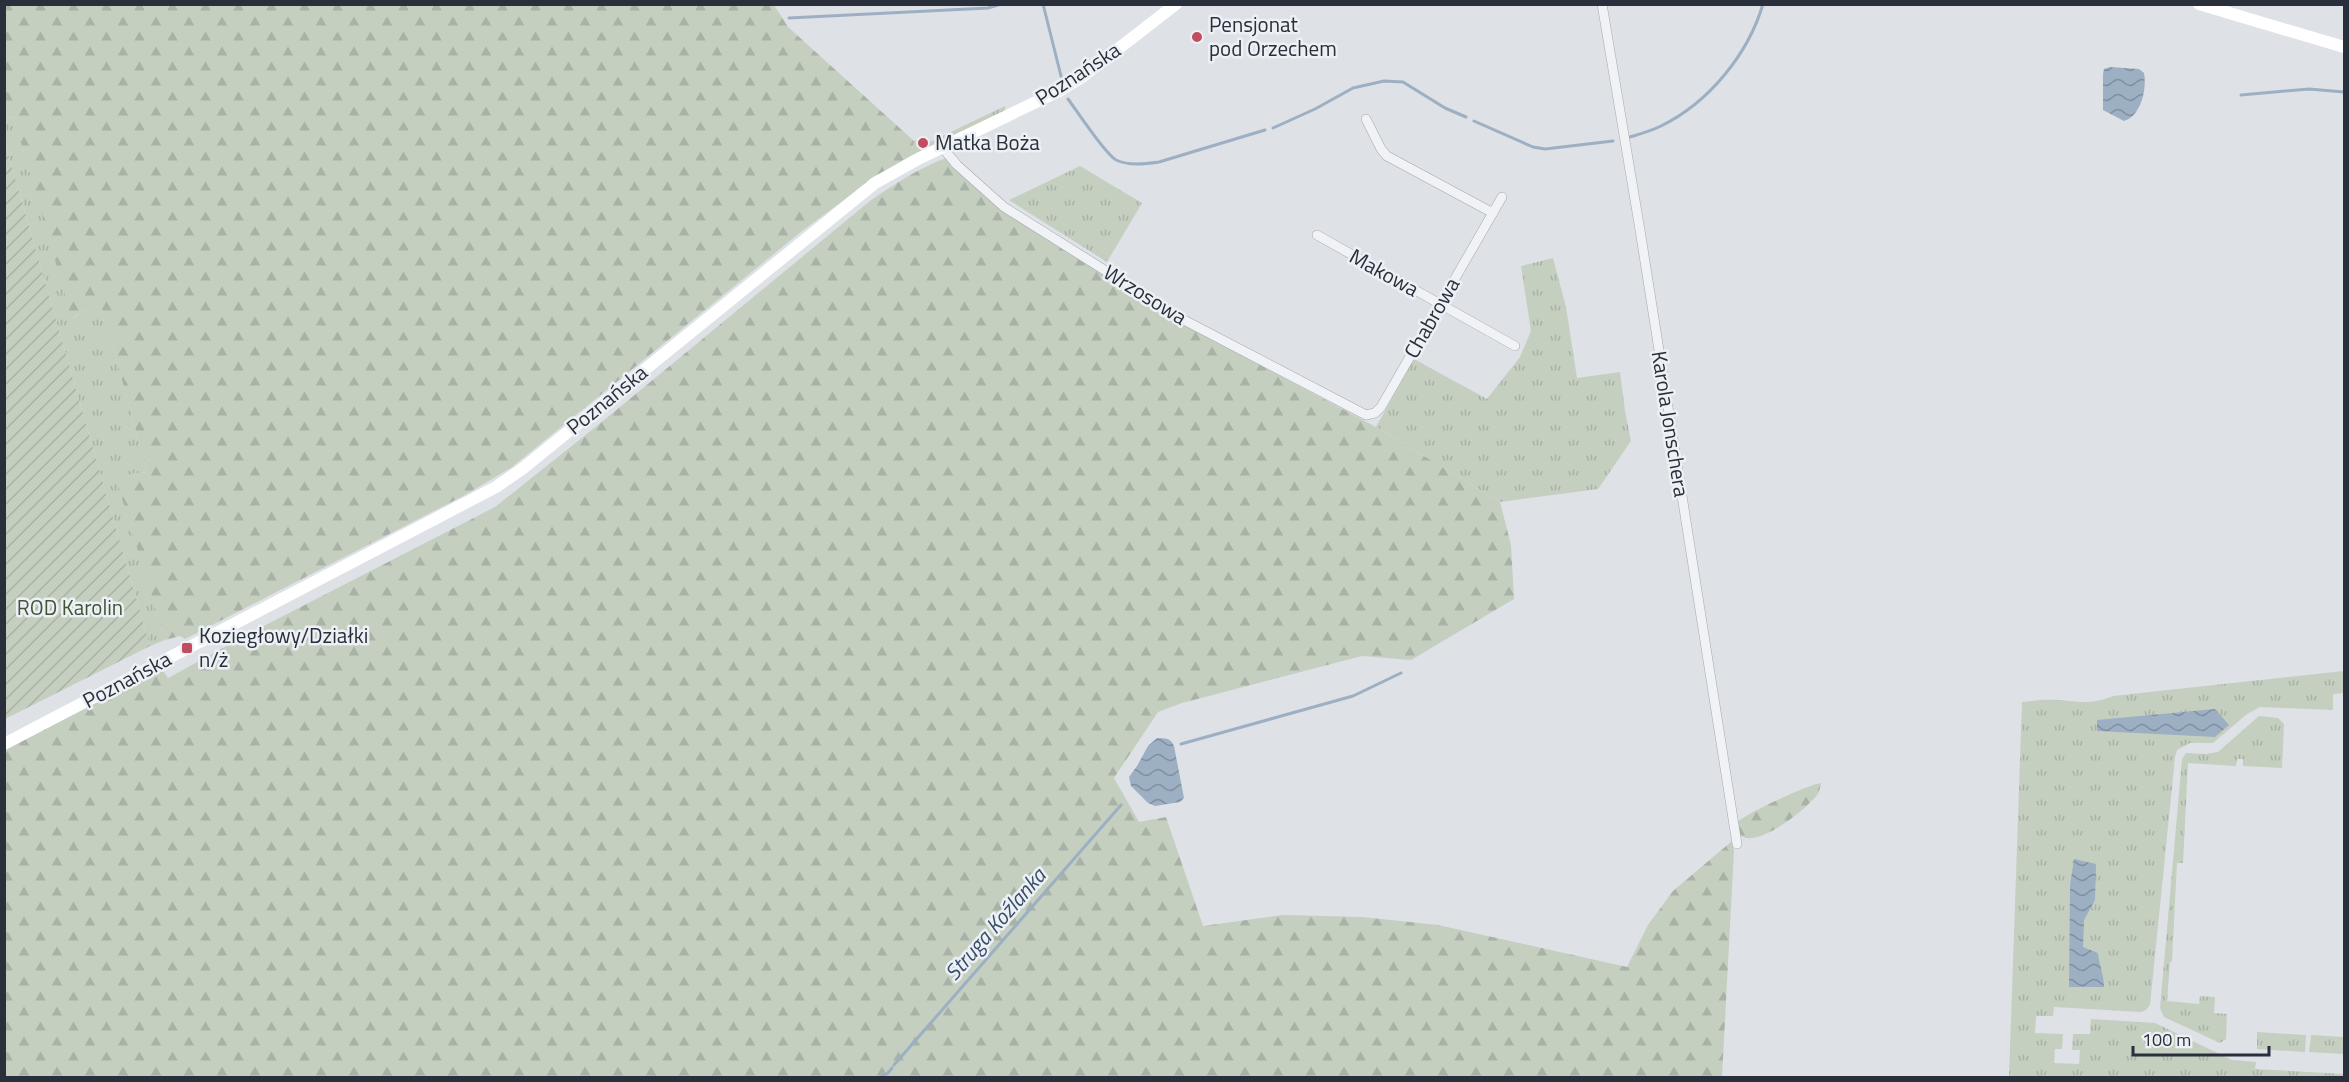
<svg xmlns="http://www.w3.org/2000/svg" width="2349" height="1082" font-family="'Titillium Web',sans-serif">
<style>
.grass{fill:url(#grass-tufts)}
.forest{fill:url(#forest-firs)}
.garden{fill:url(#garden-furrows)}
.water{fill:url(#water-waves)}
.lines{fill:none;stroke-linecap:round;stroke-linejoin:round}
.stream{stroke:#9cafc3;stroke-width:3}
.street-casing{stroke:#a4a8af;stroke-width:10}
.street{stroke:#f0f2f5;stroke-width:9}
.secondary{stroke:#fff;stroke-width:12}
.poi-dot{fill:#c04e60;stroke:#edf0f4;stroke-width:2}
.labels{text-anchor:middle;stroke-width:5;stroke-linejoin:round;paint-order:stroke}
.poi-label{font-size:21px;fill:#29303b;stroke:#edf0f4;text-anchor:start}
.street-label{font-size:21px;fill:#29303b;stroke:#edf0f4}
.park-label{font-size:21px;fill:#3d5638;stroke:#edf0f4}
.water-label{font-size:22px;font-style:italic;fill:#374f6b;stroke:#edf0f4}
</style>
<defs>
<pattern id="grass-tufts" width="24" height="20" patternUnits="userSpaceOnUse" patternTransform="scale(1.5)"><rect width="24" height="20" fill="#c4cfc0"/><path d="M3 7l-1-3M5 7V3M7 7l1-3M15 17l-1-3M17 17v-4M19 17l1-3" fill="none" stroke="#a8b2a6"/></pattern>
<pattern id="forest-firs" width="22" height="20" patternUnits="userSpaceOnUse" patternTransform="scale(1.5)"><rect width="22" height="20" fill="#c4cfc0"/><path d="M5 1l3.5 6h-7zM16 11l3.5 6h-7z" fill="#a8b2a6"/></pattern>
<pattern id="garden-furrows" width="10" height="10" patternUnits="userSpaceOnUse" patternTransform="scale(1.5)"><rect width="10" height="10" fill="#c4cfc0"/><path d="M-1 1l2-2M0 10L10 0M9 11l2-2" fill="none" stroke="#a8b2a6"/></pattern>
<pattern id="water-waves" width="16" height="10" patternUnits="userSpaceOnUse" patternTransform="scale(1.5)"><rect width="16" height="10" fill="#9cafc3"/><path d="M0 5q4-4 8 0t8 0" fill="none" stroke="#7f8fa0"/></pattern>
</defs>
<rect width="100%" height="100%" fill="#dee1e6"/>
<g class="grass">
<path d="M1005 106V112L910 156 914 141 923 138 930 142Z"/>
<path d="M4 116 14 118 73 319 82 312 103 309 147 472 131 474 118 482 165 640 150 646 5 143Z"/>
<path d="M1080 166 1142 203 1107 262 1009 200Z"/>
<path d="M1553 258 1566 307 1577 378 1620 372 1625 411 1631 441 1598 489 1500 502 1376 427 1414 359 1487 399 1520 357 1531 331 1521 266Z"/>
<path d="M2344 671V693L2333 694V710L2260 707 2247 714 2213 743H2190L2177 750 2175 757 2150 1005 2146 1010 2141 1012 2054 1007 2053 1016H2036L2035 1033 2063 1034 2062 1049H2055L2054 1063 2079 1064 2080 1050H2072L2073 1034H2090L2091 1019 2155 1023 2232 1060 2256 1062 2255 1069 2344 1074V1077L2009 1078 2022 702C2033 701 2045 699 2056 700 2081 701 2088 706 2113 696Z"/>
<path d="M2259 716 2278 718 2284 724 2282 768 2243 766V759H2237L2236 766 2188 763 2183 863H2177L2172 961 2170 962 2167 1001 2199 1004 2200 996 2215 997 2214 1013 2227 1014 2226 1039 2220 1043 2164 1017 2160 1008 2182 759 2186 753 2206 754 2218 752Z"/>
<path d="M2257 1032 2306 1035 2305 1052 2257 1049Z"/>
<path d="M2311 1035 2344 1037V1054L2309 1052Z"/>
</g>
<g class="forest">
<path d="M4 5H774L788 27 914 141 910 156 875 177 802 231 512 467 465 495 185 639 180 636 165 640 117 482 131 474 147 472 103 310 82 312 72 319 14 118 5 116Z"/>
<path d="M946 158 1001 210 1181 323 1376 427 1500 502 1511 545 1514 599 1411 660 1362 656 1182 703 1158 712 1114 778 1139 822 1166 817 1203 926 1283 915 1362 917 1438 925 1627 967 1648 925 1673 891 1732 841 1734 851 1722 1077 5 1078V750L162 669 168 678 256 630 495 507 603 421 870 201C893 185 919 168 946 158Z"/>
<path d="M1821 783C1821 783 1819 792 1819 792 1810 808 1738 865 1736 823 1747 813 1807 785 1821 783Z"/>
</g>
<path class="garden" d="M5 143 150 646 5 719H4Z"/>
<g class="water">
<path d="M2110 67 2139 69 2144 73C2147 89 2141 116 2124 121L2103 110V74L2104 69Z"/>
<path d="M2215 709 2229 725 2215 737 2097 731V720Z"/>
<path d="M1157 738C1165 738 1171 738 1174 746L1184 798 1180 802 1155 806 1148 803 1131 786 1129 777 1137 766 1148 746Z"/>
<path d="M2074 859 2096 864 2095 900 2084 920 2083 947 2098 953C2099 965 2104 975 2104 987H2069L2070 885Z"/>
</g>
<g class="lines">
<g class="stream">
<path d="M1043 4 1062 80"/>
<path d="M789 18 988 8 1001 4"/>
<path d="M2241 95 2309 89 2344 92"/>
<path d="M1068 99C1077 111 1105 154 1116 160 1129 166 1145 164 1159 162L1265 130"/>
<path d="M1474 121 1533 147 1545 149 1613 141"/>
<path d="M1273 128 1315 109 1353 88 1384 81 1403 82 1445 108 1466 117"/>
<path d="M1630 137C1640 134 1651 131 1661 126 1708 103 1748 55 1763 4"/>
<path d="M1181 744 1353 696 1401 673"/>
<path d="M894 1065 1121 805"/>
<path d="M879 1078 888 1073 892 1068"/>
</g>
<g class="street-casing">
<g id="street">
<path d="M1602 4 1640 230 1737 844"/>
<path d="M1366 119 1381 149 1387 156 1493 213"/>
<path d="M942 147 957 165 1004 207 1184 320 1366 415 1375 413 1381 407 1502 197"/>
<path d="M1317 235 1515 346"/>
</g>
</g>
<use href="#street" class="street"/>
<g class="secondary">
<path d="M2199 4 2344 47"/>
<path d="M4 744 496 487 522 469 875 183 920 158 1061 90 1082 77 1176 4"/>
</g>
</g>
<g class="poi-dot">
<circle cx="1197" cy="37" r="6"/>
<circle cx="923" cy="143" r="6"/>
<rect x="181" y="642" width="12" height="12" rx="3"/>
</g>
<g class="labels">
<g class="poi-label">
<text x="1209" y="32">Pensjonat<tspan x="1209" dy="24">pod Orzechem</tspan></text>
<text x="935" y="150">Matka Boża</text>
<text x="199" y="643">Koziegłowy/Działki<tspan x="199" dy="24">n/ż</tspan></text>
</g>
<g class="street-label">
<text transform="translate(1078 74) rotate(-33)" y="7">Poznańska</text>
<text transform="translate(1384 273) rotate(29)" y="7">Makowa</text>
<text transform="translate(1145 295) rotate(32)" y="7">Wrzosowa</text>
<text transform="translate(1432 318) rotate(-60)" y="7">Chabrowa</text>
<text transform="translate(607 400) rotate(-39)" y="7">Poznańska</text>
<text transform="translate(1670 424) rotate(81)" y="7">Karola Jonschera</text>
<text transform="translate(127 680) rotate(-28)" y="7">Poznańska</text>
</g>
<g class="park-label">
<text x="70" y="615">ROD Karolin</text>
</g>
<g class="water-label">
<text transform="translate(995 924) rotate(-49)" y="8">Struga Koźlanka</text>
</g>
</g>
<rect width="2349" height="1082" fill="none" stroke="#29303b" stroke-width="12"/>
<path d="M2133 1046v9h136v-9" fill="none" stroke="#29303b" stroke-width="3"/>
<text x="2142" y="1046" font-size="18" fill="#29303b" stroke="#edf0f4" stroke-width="4.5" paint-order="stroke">100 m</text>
</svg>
